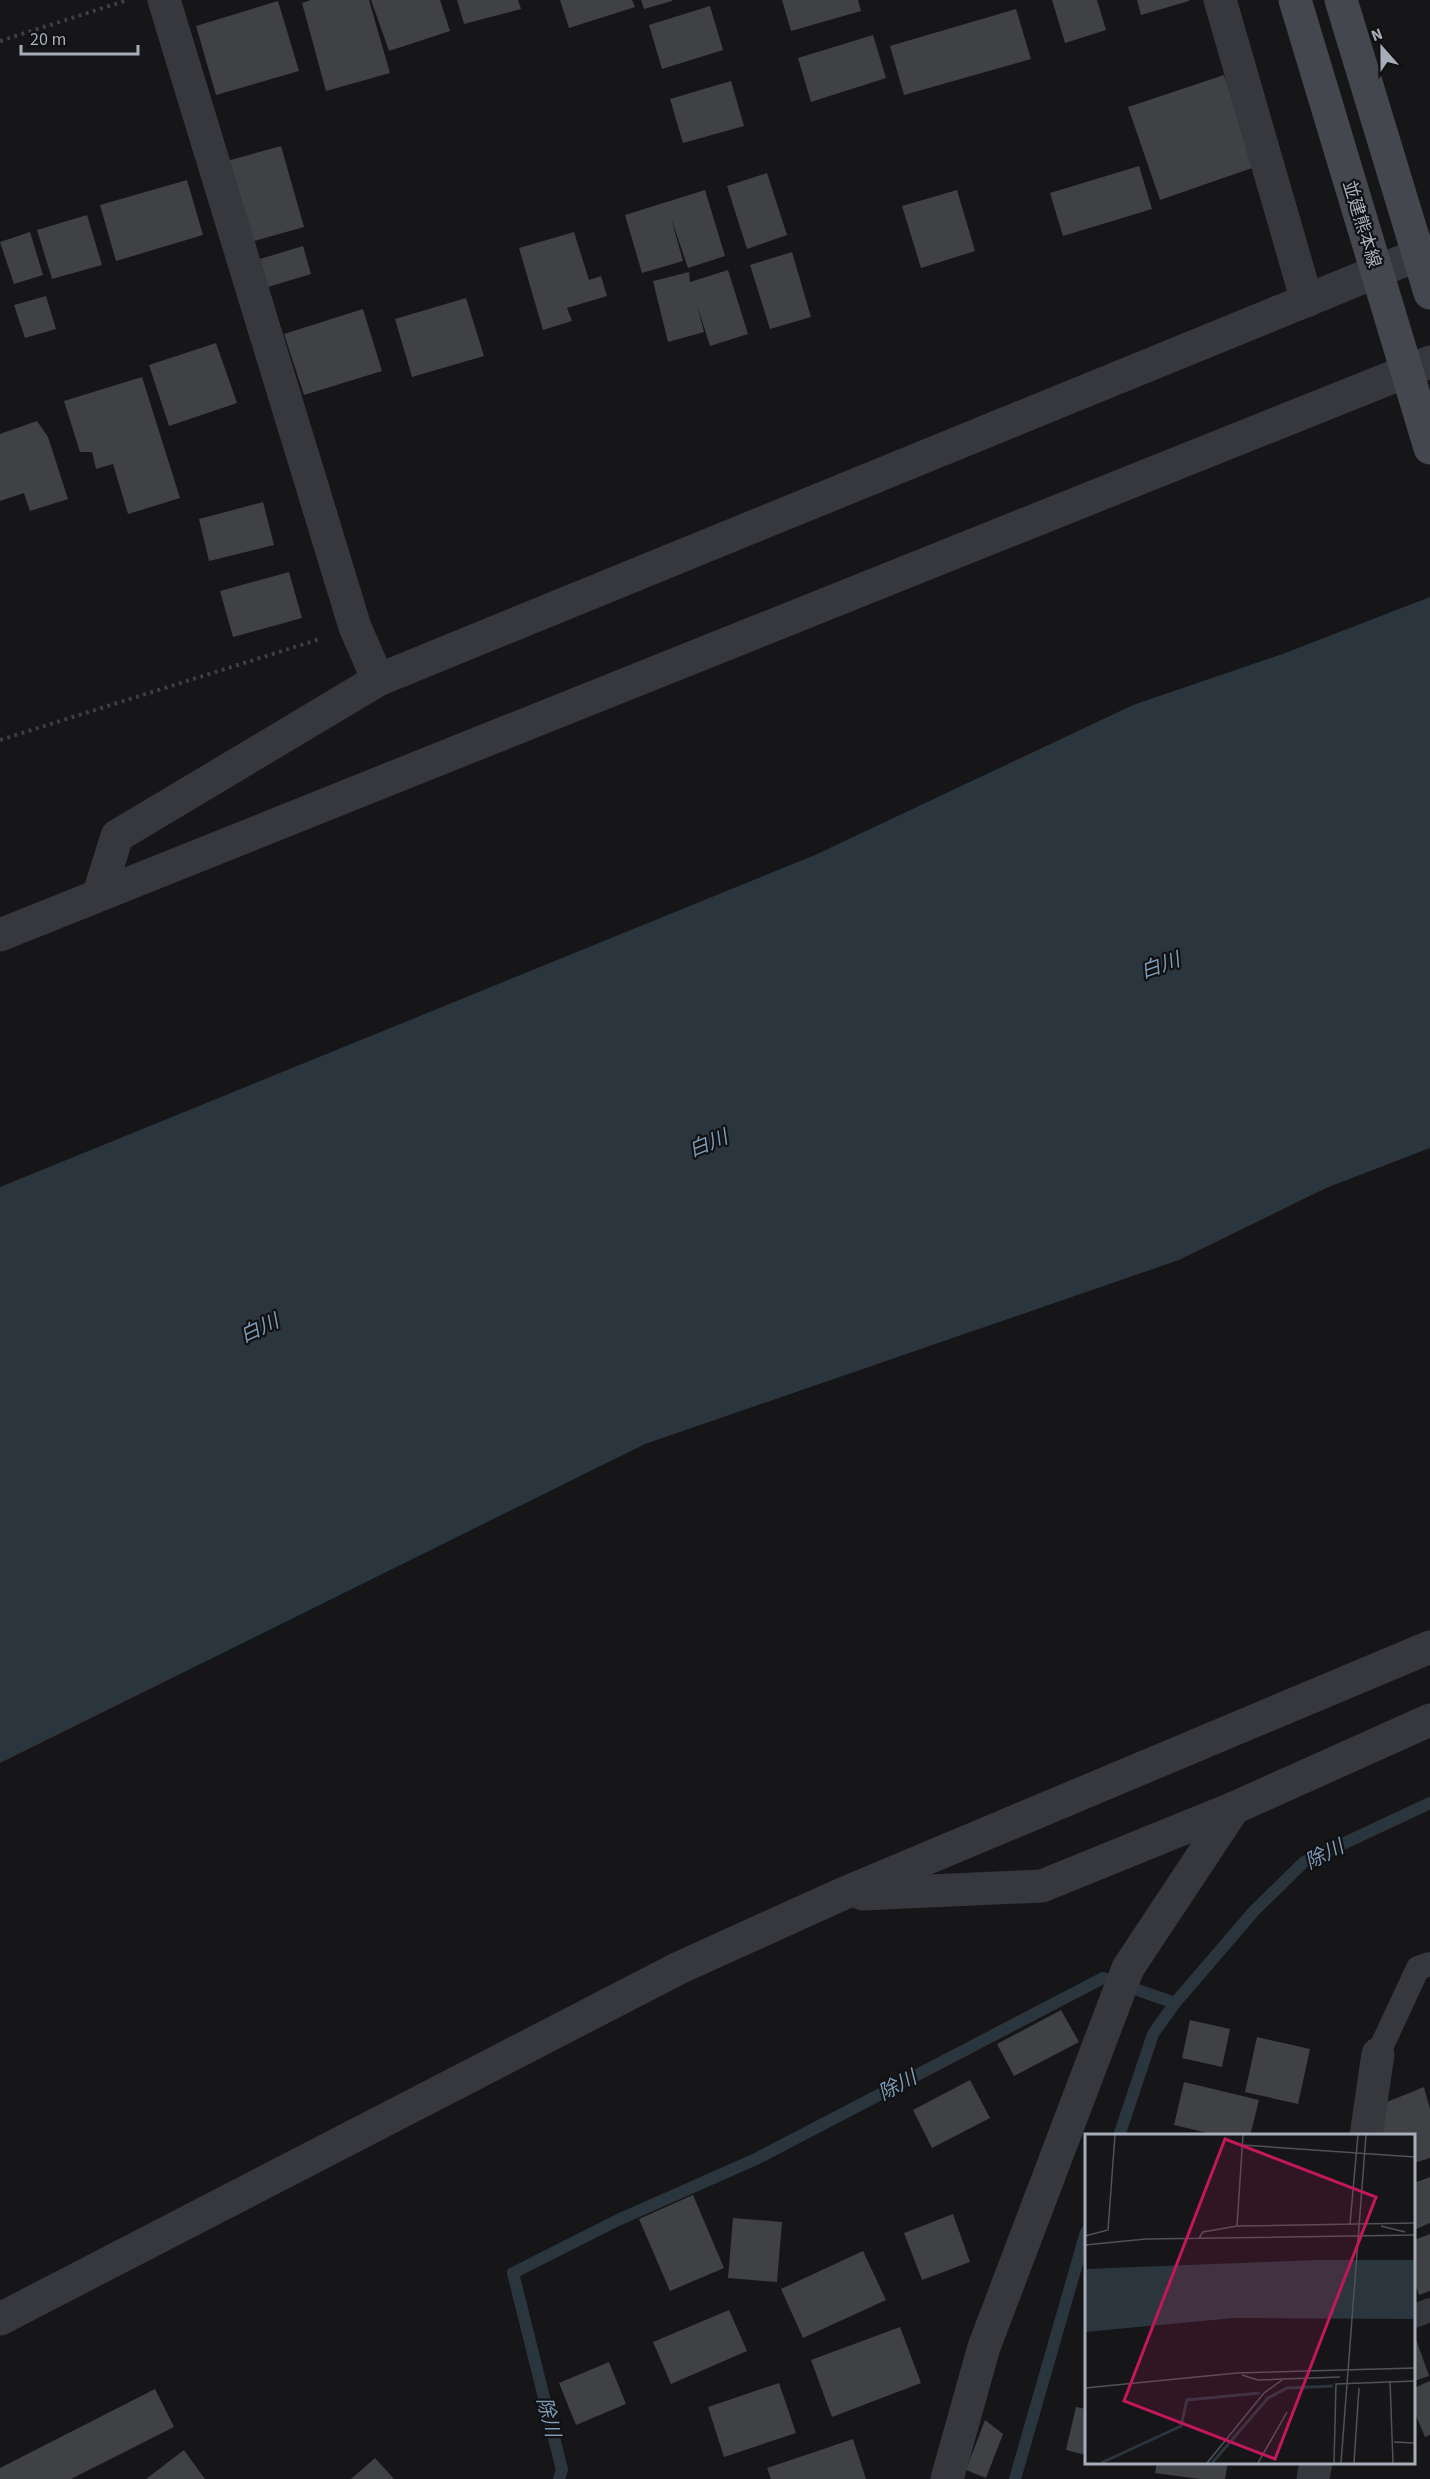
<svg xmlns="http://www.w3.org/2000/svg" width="1430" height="2479" font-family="'Source Sans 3','Noto Sans JP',sans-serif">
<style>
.water{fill:#2b353d}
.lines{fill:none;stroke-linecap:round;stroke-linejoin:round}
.stream{stroke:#2b353d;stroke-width:12}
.building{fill:#404145}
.path{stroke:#3d3f44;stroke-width:4;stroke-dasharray:3 4.5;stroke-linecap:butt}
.service{stroke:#37383d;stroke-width:24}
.minor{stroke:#37383d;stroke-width:33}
.secondary-bridge{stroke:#45474e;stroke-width:33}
.labels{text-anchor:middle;stroke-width:4.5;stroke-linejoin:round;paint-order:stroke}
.street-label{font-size:18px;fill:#a7adb9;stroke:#111113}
.water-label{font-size:20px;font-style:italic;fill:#7d9bb6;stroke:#111113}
.inset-river{fill:none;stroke:#2b353d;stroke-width:3}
.inset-road{fill:none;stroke:#505258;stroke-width:1.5}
.view{fill:#c2185b;fill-opacity:0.15;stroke:#c2185b;stroke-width:3}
.inset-edge{fill:none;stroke:#a7adb9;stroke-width:3}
</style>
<rect width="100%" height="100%" fill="#161618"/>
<path class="water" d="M1430 597V1148L1326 1188 1179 1260 645 1444 0 1763V1187L815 855 1133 705 1285 653Z"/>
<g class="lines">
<g class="stream">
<path d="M1119 2136 1153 2034 1175 2003 1254 1911 1304 1862 1430 1803"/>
<path d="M559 2479 562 2470 513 2273 618 2220 756 2159 1103 1978 1175 2003"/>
<path d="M1015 2479 1086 2232"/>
</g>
</g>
<g class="building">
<path d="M311 0H369L390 73 326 91 302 3Z"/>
<path d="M371 0H440L450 31 389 51Z"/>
<path d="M457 0H518L521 9 464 24Z"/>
<path d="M560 0H632L635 7 569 28Z"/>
<path d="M641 0H672V1L644 9Z"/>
<path d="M782 0H858L861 11 791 31Z"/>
<path d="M1052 0H1097L1106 30 1065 43Z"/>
<path d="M1137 0H1189V1L1141 15Z"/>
<path d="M278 1 299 71 216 95 196 26Z"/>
<path d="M710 6 723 50 662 69 649 25Z"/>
<path d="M1016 9 1031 59 904 95 890 46Z"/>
<path d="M873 35 886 78 811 102 798 58Z"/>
<path d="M1224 75 1255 167 1160 200 1128 107Z"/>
<path d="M731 81 744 126 683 143 670 99Z"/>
<path d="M281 146 304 227 250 242 227 161Z"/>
<path d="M1139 166 1152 209 1063 236 1050 193Z"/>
<path d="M767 173 787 235 747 249 727 186Z"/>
<path d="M187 180 203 235 116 261 100 205Z"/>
<path d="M705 190 725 256 688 268 671 218 683 261 642 273 625 215Z"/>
<path d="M957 190 975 251 921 268 902 206Z"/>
<path d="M87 215 102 265 52 279 37 230Z"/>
<path d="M30 232 43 275 14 284 0 242Z"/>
<path d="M574 232 589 280 601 276 607 296 567 308 572 321 543 330 519 248Z"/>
<path d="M303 246 311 274 268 287 260 259Z"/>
<path d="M792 252 811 317 770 329 750 265Z"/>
<path d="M728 270 748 334 710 346 697 305 704 332 668 342 653 281 689 272 690 282Z"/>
<path d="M46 296 56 329 25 338 14 305Z"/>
<path d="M466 298 484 356 412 377 395 319Z"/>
<path d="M363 309 382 371 304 395 284 334Z"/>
<path d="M216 343 237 403 169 426 149 365Z"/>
<path d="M142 377 180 498 128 514 113 464 96 469 92 452H80L64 401Z"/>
<path d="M37 421 48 437 68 499 30 511 24 493 0 501V434Z"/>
<path d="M263 502 274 545 209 561 199 519Z"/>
<path d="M289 572 302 618 233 637 220 591Z"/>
<path d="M1061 2010 1079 2042 1014 2076 997 2044Z"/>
<path d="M1190 2020 1230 2029 1222 2067 1182 2058Z"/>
<path d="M1257 2037 1310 2049 1298 2104 1245 2092Z"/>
<path d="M970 2080 990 2118 932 2148 913 2110Z"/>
<path d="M1184 2082 1259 2100 1250 2136H1220L1174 2125Z"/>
<path d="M1424 2087 1430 2109V2158L1414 2163V2136H1384L1377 2106Z"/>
<path d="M1430 2177V2223L1414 2230V2183Z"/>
<path d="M693 2195 724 2268 670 2291 639 2219Z"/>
<path d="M953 2214 970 2262 922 2280 904 2233Z"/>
<path d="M733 2218 782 2222 777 2282 728 2278Z"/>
<path d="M1430 2234V2291L1419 2295 1414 2281V2240Z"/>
<path d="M863 2251 886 2300 803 2338 781 2289Z"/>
<path d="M729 2310 747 2351 671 2384 653 2342Z"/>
<path d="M900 2327 921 2383 832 2417 811 2360Z"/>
<path d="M1416 2339 1429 2376 1414 2381V2340Z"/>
<path d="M609 2362 626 2404 576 2425 559 2383Z"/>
<path d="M1430 2381V2435L1425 2437 1414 2411V2388Z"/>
<path d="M779 2383 796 2433 724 2457 708 2407Z"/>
<path d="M155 2389 174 2427 71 2479H0V2468Z"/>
<path d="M1076 2407 1086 2409V2455L1066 2450Z"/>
<path d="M985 2420 1003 2434 986 2478 966 2470Z"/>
<path d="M853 2439 866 2479H771L767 2468Z"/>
<path d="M184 2450 205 2479H146Z"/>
<path d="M375 2458 394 2479H351Z"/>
<path d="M1157 2462H1228L1225 2479H1200L1155 2473Z"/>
</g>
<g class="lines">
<g class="path">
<path d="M0 41 128 0"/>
<path d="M0 740 320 639"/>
</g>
<g class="service">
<path d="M1378 2054 1418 1968 1430 1964"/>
<path d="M1414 2316 1430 2310"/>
</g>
<g class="minor">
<path d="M164 0 355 627 378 680"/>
<path d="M1220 0 1307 301"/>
<path d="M99 894 117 836 378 680 1430 250"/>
<path d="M0 935 1430 362"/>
<path d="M863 1894 1042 1886 1234 1808 1430 1720"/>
<path d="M1366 2136 1378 2054"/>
<path d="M0 2319 679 1968 840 1895 1430 1647"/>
<path d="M947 2479 984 2347 1128 1968 1234 1808"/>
<path d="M1313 2479 1316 2462"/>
</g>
<g class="secondary-bridge">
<path d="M1295 0 1430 448"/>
<path d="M1341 0 1430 293"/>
</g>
</g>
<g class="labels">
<g class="street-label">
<text transform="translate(1362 224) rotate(73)" y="6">並建熊本線</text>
</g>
<g class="water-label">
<text transform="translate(1160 965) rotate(-19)" y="7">白川</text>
<text transform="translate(708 1143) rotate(-22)" y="7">白川</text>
<text transform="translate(259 1328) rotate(-25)" y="7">白川</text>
<text transform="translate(1324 1854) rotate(-27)" y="7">除川</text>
<text transform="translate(897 2085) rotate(-28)" y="7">除川</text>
<text transform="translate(549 2417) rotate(76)" y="7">除川</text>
</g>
</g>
<g transform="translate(1085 2134)">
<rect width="330" height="330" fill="#161618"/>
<path d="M231 126H330V185L149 184 0 198V135Z" fill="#2b353d"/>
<path class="inset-river" d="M16 329 96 292 102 266 175 259M127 329 183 264 202 254 248 252"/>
<path class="inset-road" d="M157 11 330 23M265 90 273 1M152 92 158 1M296 92 320 98M0 102 23 96 30 1M114 104 118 98 152 92 330 89M0 111 61 105 330 101M157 241 173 246 255 243M305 247 308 329M0 254 152 239 330 234M309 308 330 309M122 329 179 259 197 246M173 329 202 278M249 329 251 250 330 247M256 329 281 1M269 329 274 254"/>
<path class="view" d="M140 5 291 63 190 325 39 267Z"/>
<rect width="330" height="330" class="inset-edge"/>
</g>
<g transform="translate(1382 48) rotate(339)" stroke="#111113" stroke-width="4.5" paint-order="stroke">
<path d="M0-4.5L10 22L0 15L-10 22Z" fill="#a7adb9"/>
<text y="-9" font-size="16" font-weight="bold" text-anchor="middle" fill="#a7adb9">N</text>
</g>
<path d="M21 45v9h117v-9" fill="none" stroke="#a7adb9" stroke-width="3"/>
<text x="30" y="45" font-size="18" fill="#a7adb9" stroke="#111113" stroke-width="4.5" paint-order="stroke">20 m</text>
</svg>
